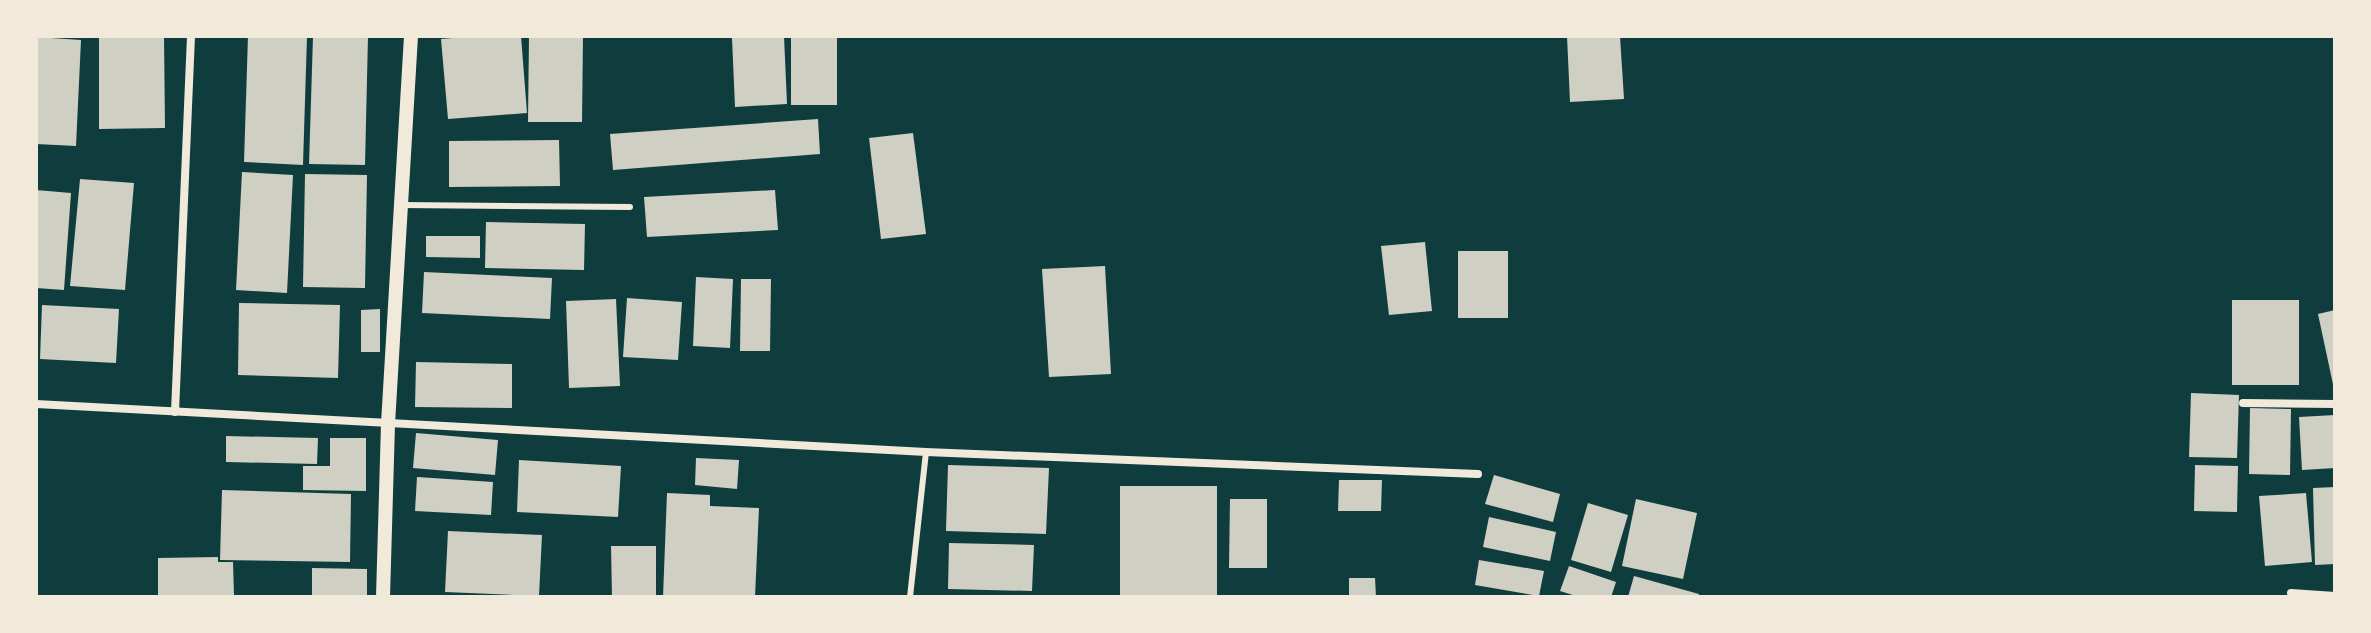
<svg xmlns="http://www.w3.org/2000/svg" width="2371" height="633" font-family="'Alegreya Sans',sans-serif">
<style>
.building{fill:#cfcfc3}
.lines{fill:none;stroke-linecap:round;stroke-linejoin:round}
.service{stroke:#f1e9da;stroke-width:6}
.minor{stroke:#f1e9da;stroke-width:8}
.tertiary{stroke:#f1e9da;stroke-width:14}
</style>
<rect width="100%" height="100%" fill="#0f3d3e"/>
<g class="building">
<path d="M99 36H164L165 128 99 129Z"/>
<path d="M248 36H307L303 165 244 162Z"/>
<path d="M313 36H368L365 165 309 164Z"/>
<path d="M477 36H521L527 113 448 119 441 39Z"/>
<path d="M529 36H583L582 122H528Z"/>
<path d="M784 36 787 104 735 107 732 38Z"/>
<rect x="791" y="36" width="46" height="69"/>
<path d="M1567 36H1620L1624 99 1570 102Z"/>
<path d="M36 37 81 40 76 146 36 144Z"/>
<path d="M818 119 820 154 613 170 610 134Z"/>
<path d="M913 133 926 234 881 239 869 138Z"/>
<path d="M559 140 560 186 449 187V141Z"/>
<path d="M242 172 293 175 287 293 236 290Z"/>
<path d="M305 174 367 175 365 288 303 287Z"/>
<path d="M80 179 134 183 125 290 70 286Z"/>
<path d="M36 190 71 193 64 290 36 288Z"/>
<path d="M775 190 778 230 647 237 644 197Z"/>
<path d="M486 222 585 224 584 270 485 268Z"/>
<path d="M426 236H480V258L426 257Z"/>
<path d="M1425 242 1432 311 1389 315 1381 246Z"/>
<rect x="1458" y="251" width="50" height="67"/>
<path d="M1105 266 1111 374 1049 377 1042 269Z"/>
<path d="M424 272 552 278 550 319 422 313Z"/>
<path d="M696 277 733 279 730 348 693 346Z"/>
<path d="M741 279H771L770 351H740Z"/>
<path d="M627 298 682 302 678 360 623 357Z"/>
<path d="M616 299 620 386 569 388 566 301Z"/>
<rect x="2232" y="300" width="67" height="85"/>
<path d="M239 303 340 305 338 378 238 375Z"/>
<path d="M42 305 119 309 116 363 40 359Z"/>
<path d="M380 309V352H361V310Z"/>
<path d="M2335 310V389H2334L2318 314Z"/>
<path d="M416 362 512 364V408L415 407Z"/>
<path d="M2191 393 2239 395 2237 458 2189 457Z"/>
<path d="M2250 408 2291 409 2290 475 2249 474Z"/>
<path d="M2335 415V468L2302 470 2299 417Z"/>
<path d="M416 433 498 440 495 475 413 468Z"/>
<path d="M226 436 318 438 317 464 226 462Z"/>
<path d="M330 438H366V491L303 490V466H330Z"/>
<path d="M696 458 739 460 737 489 695 485Z"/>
<path d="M519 460 621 466 618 517 517 512Z"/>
<path d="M948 465 1049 468 1046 534 946 531Z"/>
<path d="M2195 465 2238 466 2237 512 2194 511Z"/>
<path d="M1494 475 1560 494 1553 522 1485 504Z"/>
<path d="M417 477 493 482 491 515 415 511Z"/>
<path d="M1339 480H1382L1381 511H1338Z"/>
<rect x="1120" y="486" width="97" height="111"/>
<path d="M2335 487V564L2315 565 2313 488Z"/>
<path d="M222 490 351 494 350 562 220 560Z"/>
<path d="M667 493 710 495V506L759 508 755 597H663Z"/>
<path d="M2306 493 2312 562 2265 566 2259 496Z"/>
<path d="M1230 499H1267V568H1229Z"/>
<path d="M1636 499 1697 513 1683 579 1622 566Z"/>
<path d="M1588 503 1628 515 1611 572 1571 560Z"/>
<path d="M1489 517 1556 532 1550 561 1483 547Z"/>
<path d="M448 531 542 535 539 596 445 592Z"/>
<path d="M949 543 1034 545 1032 591 948 589Z"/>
<path d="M611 546H656V597H612Z"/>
<path d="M218 557V562H233L234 595 158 596V558Z"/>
<path d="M1479 560 1544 571 1539 596 1475 585Z"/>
<path d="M1569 566 1616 582 1611 597H1579L1560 591Z"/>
<path d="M312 568 367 569V597H312Z"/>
<path d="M1634 576 1699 594 1698 597H1628Z"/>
<path d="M1349 578H1375L1376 597H1349Z"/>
</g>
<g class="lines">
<g class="service">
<path d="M401 205 630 207"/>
<path d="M910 597 926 452"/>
</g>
<g class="minor">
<path d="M2243 403 2335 404"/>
<path d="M36 404 926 452 1478 474"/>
<path d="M175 412 191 36"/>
<path d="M2291 593 2335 596"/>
</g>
<path class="tertiary" d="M383 597 388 424 411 36"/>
</g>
<rect width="2371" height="633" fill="none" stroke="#f1e9da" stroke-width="76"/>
</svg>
